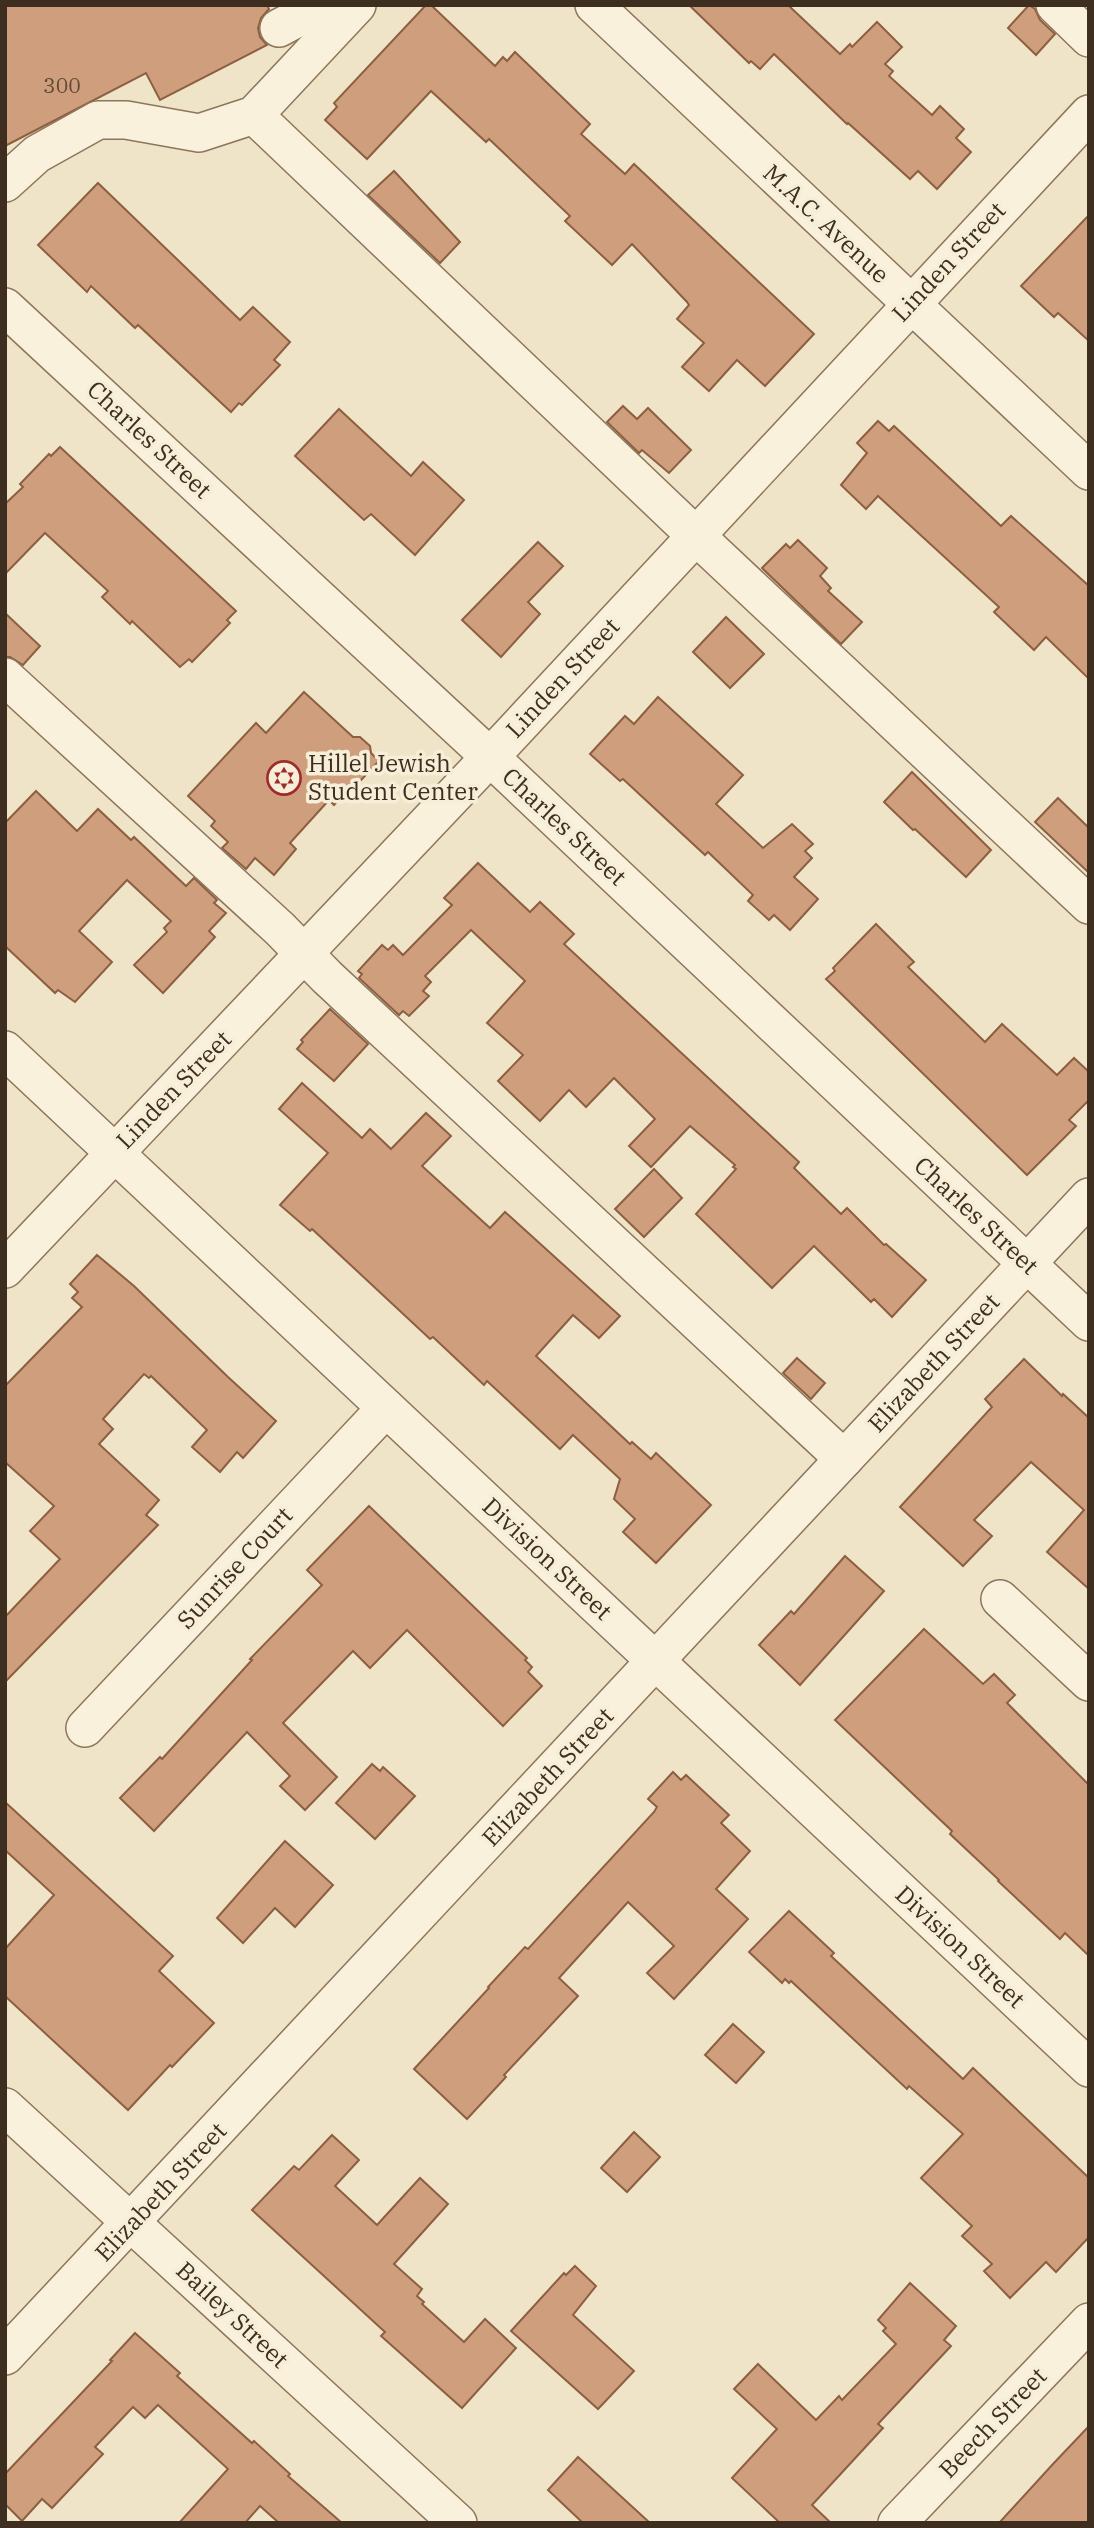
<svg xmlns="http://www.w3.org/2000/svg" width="1094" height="2528" font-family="'IBM Plex Serif',serif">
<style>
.building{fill:#cf9f7d;stroke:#8d5f41;stroke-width:2}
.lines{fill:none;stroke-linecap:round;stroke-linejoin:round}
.minor-casing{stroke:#8d765c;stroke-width:40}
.minor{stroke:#faf1dc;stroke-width:37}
.labels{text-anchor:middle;stroke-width:7;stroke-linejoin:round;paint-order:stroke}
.number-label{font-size:21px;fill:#624a37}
.street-label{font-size:24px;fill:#3d2e20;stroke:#f7eed8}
.poi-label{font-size:24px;fill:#3d2e20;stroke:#f7eed8;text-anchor:start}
</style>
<rect width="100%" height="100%" fill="#f0e4c8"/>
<g class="building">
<path d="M5 5H267L269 9 261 18 258 28 260 37 267 45 160 100 146 73 5 146Z"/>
<path d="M426 5H431L495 66 503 57 507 61 515 52 590 124 581 134 625 174 634 164 814 334 765 386 737 360 709 391 682 367 704 343 677 319 689 305 687 302 632 244 612 265 565 221 570 216 489 139 486 142 431 91 367 159 325 120 337 107 334 103Z"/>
<path d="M689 5H788L840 54 850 44 852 47 877 22 902 47 885 64 893 71 889 76 932 115 940 106 964 129 956 138 971 152 937 189 918 171 910 179 848 123 847 124 774 54 760 69 751 61 749 63Z"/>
<path d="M1029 5 1035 9 1040 20 1055 34 1036 55 1008 28Z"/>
<path d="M394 171 460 242 440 263 368 195Z"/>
<path d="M98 183 240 320 253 307 290 342 274 360 280 365 242 405 239 403 231 412 138 325 135 328 91 286 87 292 38 245Z"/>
<path d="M1089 215V341L1058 313 1054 317 1021 286Z"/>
<path d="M623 406 637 419 648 408 691 450 669 473 642 450 639 453 607 422Z"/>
<path d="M339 409 411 476 423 462 464 500 415 555 371 514 364 520 295 456Z"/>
<path d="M878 421 889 431 894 426 1001 526 1011 516 1089 586V679L1046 637 1034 650 994 612 999 607 878 496 866 509 841 485 867 453 857 443Z"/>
<path d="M60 447 236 611 227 620 230 623 192 662 189 659 180 667 132 621 130 624 102 597 108 591 45 533 5 574V504L23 487 20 484 49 454 51 456Z"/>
<path d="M798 540 827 568 820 576 831 588 828 591 862 622 841 644 762 568 786 544 790 548Z"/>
<path d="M538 542 563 566 528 602 540 614 501 657 462 620Z"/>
<path d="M5 613 40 646 23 665 10 657H5Z"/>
<path d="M726 617 764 654 730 688 693 652Z"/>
<path d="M304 692 353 737H360L370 746 371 753 379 761 346 796 344 794 334 805 329 800 290 843 296 849 274 875 255 858 246 869 222 848 228 842 211 826 215 821 188 796 256 723 266 733Z"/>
<path d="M658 697 743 775 716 804 763 848 792 824 813 844 805 851 812 858 794 877 818 899 790 930 774 915 769 920 748 901 753 895 708 852 705 855 623 779 620 781 590 754 625 716 634 724Z"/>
<path d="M912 772 991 850 966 877 915 829 913 830 884 802Z"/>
<path d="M36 791 77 831 98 809 131 840 134 837 186 886 194 878 217 900 214 903 226 913 209 931 215 937 163 993 134 965 167 932 164 928 171 921 127 880 79 931 112 962 75 1002 58 990 55 993 5 946V823Z"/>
<path d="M1058 798 1089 828V873L1035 822Z"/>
<path d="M478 863 530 912 540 902 574 934 564 944 799 1162 794 1168 841 1214 847 1208 884 1245 886 1244 926 1280 892 1317 874 1299 871 1302 814 1246 772 1288 696 1214 736 1169 733 1167 735 1165 690 1126 651 1167 629 1146 655 1119 614 1078 586 1107 569 1090 540 1121 498 1081 523 1055 487 1023 525 981 471 930 425 976 431 982 423 991 429 996 409 1016 403 1011 399 1015 359 978 362 974 358 971 382 945 388 950 393 945 403 955 452 905 444 898Z"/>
<path d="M876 924 914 962 908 967 985 1042 1002 1024 1057 1075 1074 1058 1089 1072V1100L1069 1120 1076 1126 1027 1175 826 979 835 971 833 968Z"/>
<path d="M330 1009 368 1044 334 1081 297 1049 303 1042 301 1040Z"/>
<path d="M302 1083 362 1138 370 1129 391 1149 426 1113 451 1136 422 1166 490 1228 505 1212 620 1316 599 1338 573 1315 536 1356 630 1444 632 1442 651 1459 656 1453 711 1505 656 1563 623 1532 635 1519 614 1499 620 1479 573 1435 560 1449 487 1381 484 1385 433 1337 430 1339 312 1229 310 1231 280 1205 328 1153 279 1109Z"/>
<path d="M654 1169 682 1198 644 1237 615 1209Z"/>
<path d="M97 1255 134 1286 228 1377 276 1421 243 1458 237 1452 220 1472 192 1447 207 1430 151 1376 149 1378 144 1374 103 1419 113 1429 99 1444 159 1500 146 1515 158 1525 5 1682V1617L60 1559 30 1531 54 1506 5 1462V1386L82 1307 72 1298 78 1292 70 1284Z"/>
<path d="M797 1358 825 1383 811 1399 783 1373Z"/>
<path d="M1024 1359 1062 1396 1063 1394 1089 1418V1589L1047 1552 1084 1510 1031 1462 974 1520 992 1536 963 1566 900 1507 992 1407 985 1399Z"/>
<path d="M369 1506 527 1658 525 1660 532 1667 528 1672 542 1686 503 1726 407 1630 370 1668 353 1651 283 1723 337 1777 305 1810 280 1786 290 1776 247 1732 154 1831 120 1798 160 1757 162 1759 252 1660 250 1659 322 1585 307 1570Z"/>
<path d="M845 1556 884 1591 800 1685 759 1645 791 1611 794 1614Z"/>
<path d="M924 1629 983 1684 994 1674 1015 1695 1007 1703 1089 1785V1956L1065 1933 1060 1939 998 1881 999 1880 950 1834 952 1831 835 1720Z"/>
<path d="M372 1764 380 1771 383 1767 415 1796 375 1839 336 1803Z"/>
<path d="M673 1772 681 1780 686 1775 729 1815 721 1823 750 1851 716 1889 748 1919 674 1999 647 1973 674 1946 628 1902 559 1978 578 1996 504 2075 506 2077 467 2119 414 2069 489 1988 488 1987 525 1947 528 1949 654 1812 657 1807 648 1799Z"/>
<path d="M5 1802 173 1956 159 1971 214 2023 172 2067 170 2065 128 2110 5 1996V1949L54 1895 5 1850Z"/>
<path d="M285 1841 333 1885 295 1927 275 1908 243 1943 217 1918Z"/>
<path d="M789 1911 834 1953 831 1956 963 2079 973 2068 1089 2178V2237L1056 2272 1046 2262 1010 2298 984 2271 992 2264 962 2236 972 2226 921 2178 963 2134 909 2086 907 2089 791 1981 789 1983 785 1979 782 1983 749 1952Z"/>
<path d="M733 2024 764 2052 736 2083 705 2055Z"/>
<path d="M634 2132 660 2157 627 2192 601 2168Z"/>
<path d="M332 2135 359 2160 335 2186 377 2225 420 2178 448 2204 394 2264 422 2289 417 2296 424 2302 422 2304 464 2342 485 2319 516 2348 462 2408 381 2336 385 2332 252 2210 294 2166 299 2170Z"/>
<path d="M575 2266 596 2286 573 2315 634 2371 598 2409 511 2331 564 2273 566 2275Z"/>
<path d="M910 2283 956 2326 944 2340 951 2346 878 2424 883 2428 812 2505 831 2523H780L732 2478 777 2429 734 2389 758 2364 816 2420 839 2396 842 2400 896 2344 883 2331 886 2328 878 2320Z"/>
<path d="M135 2333 180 2373 177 2376 252 2443 254 2441 290 2474 288 2476 342 2523H279L260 2506 245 2523H179L228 2469 158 2405 145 2418 133 2407 95 2447 103 2454 52 2508 42 2499 22 2521 5 2504V2474L112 2361 110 2360Z"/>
<path d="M1089 2426V2523H999L1053 2464Z"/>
<path d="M578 2457 650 2523H583L548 2490Z"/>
</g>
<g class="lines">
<g class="minor-casing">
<g id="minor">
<path d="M594 5 1089 471"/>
<path d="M1055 5 1089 38"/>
<path d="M279 28 322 5"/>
<path d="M254 115 695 535 1089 905"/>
<path d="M5 183 37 154 98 120H126L199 133 254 115 357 5"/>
<path d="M5 307 490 757 1089 1322"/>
<path d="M5 677 280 929 327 977 844 1459"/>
<path d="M5 1050 1089 2068"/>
<path d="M5 1269 490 757 1089 114"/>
<path d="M1000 1599 1089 1682"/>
<path d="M85 1728 386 1408"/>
<path d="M5 2107 458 2523"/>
<path d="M5 2356 1089 1197"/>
<path d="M897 2523 1089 2322"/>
</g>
</g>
<use href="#minor" class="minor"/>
</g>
<defs>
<g id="synagogue-ring" transform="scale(1.75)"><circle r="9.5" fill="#f7eed8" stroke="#9e2a2b" stroke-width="1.5"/><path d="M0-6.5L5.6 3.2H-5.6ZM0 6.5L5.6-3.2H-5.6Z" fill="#9e2a2b"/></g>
</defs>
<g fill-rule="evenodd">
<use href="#synagogue-ring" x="284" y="778"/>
</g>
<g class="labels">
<g class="number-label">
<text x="62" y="93">300</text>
</g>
<g class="street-label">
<text transform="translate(826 224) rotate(43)" y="8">M.A.C. Avenue</text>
<text transform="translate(949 262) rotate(-47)" y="8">Linden Street</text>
<text transform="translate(149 440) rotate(43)" y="8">Charles Street</text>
<text transform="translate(563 678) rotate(-47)" y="8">Linden Street</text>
<text transform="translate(564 827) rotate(43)" y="8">Charles Street</text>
<text transform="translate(174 1090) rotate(-46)" y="8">Linden Street</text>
<text transform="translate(976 1216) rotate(43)" y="8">Charles Street</text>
<text transform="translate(934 1363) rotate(-47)" y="8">Elizabeth Street</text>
<text transform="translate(547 1559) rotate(43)" y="8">Division Street</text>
<text transform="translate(235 1568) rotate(-47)" y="8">Sunrise Court</text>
<text transform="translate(548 1777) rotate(-47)" y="8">Elizabeth Street</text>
<text transform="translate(960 1947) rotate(43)" y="8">Division Street</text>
<text transform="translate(161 2192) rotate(-47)" y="8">Elizabeth Street</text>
<text transform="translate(232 2315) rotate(43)" y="8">Bailey Street</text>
<text transform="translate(993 2423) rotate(-46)" y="8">Beech Street</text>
</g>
<g class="poi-label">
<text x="308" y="772">Hillel Jewish<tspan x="308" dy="28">Student Center</tspan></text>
</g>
</g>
<rect width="1094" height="2528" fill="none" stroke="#3d2e20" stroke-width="14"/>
</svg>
